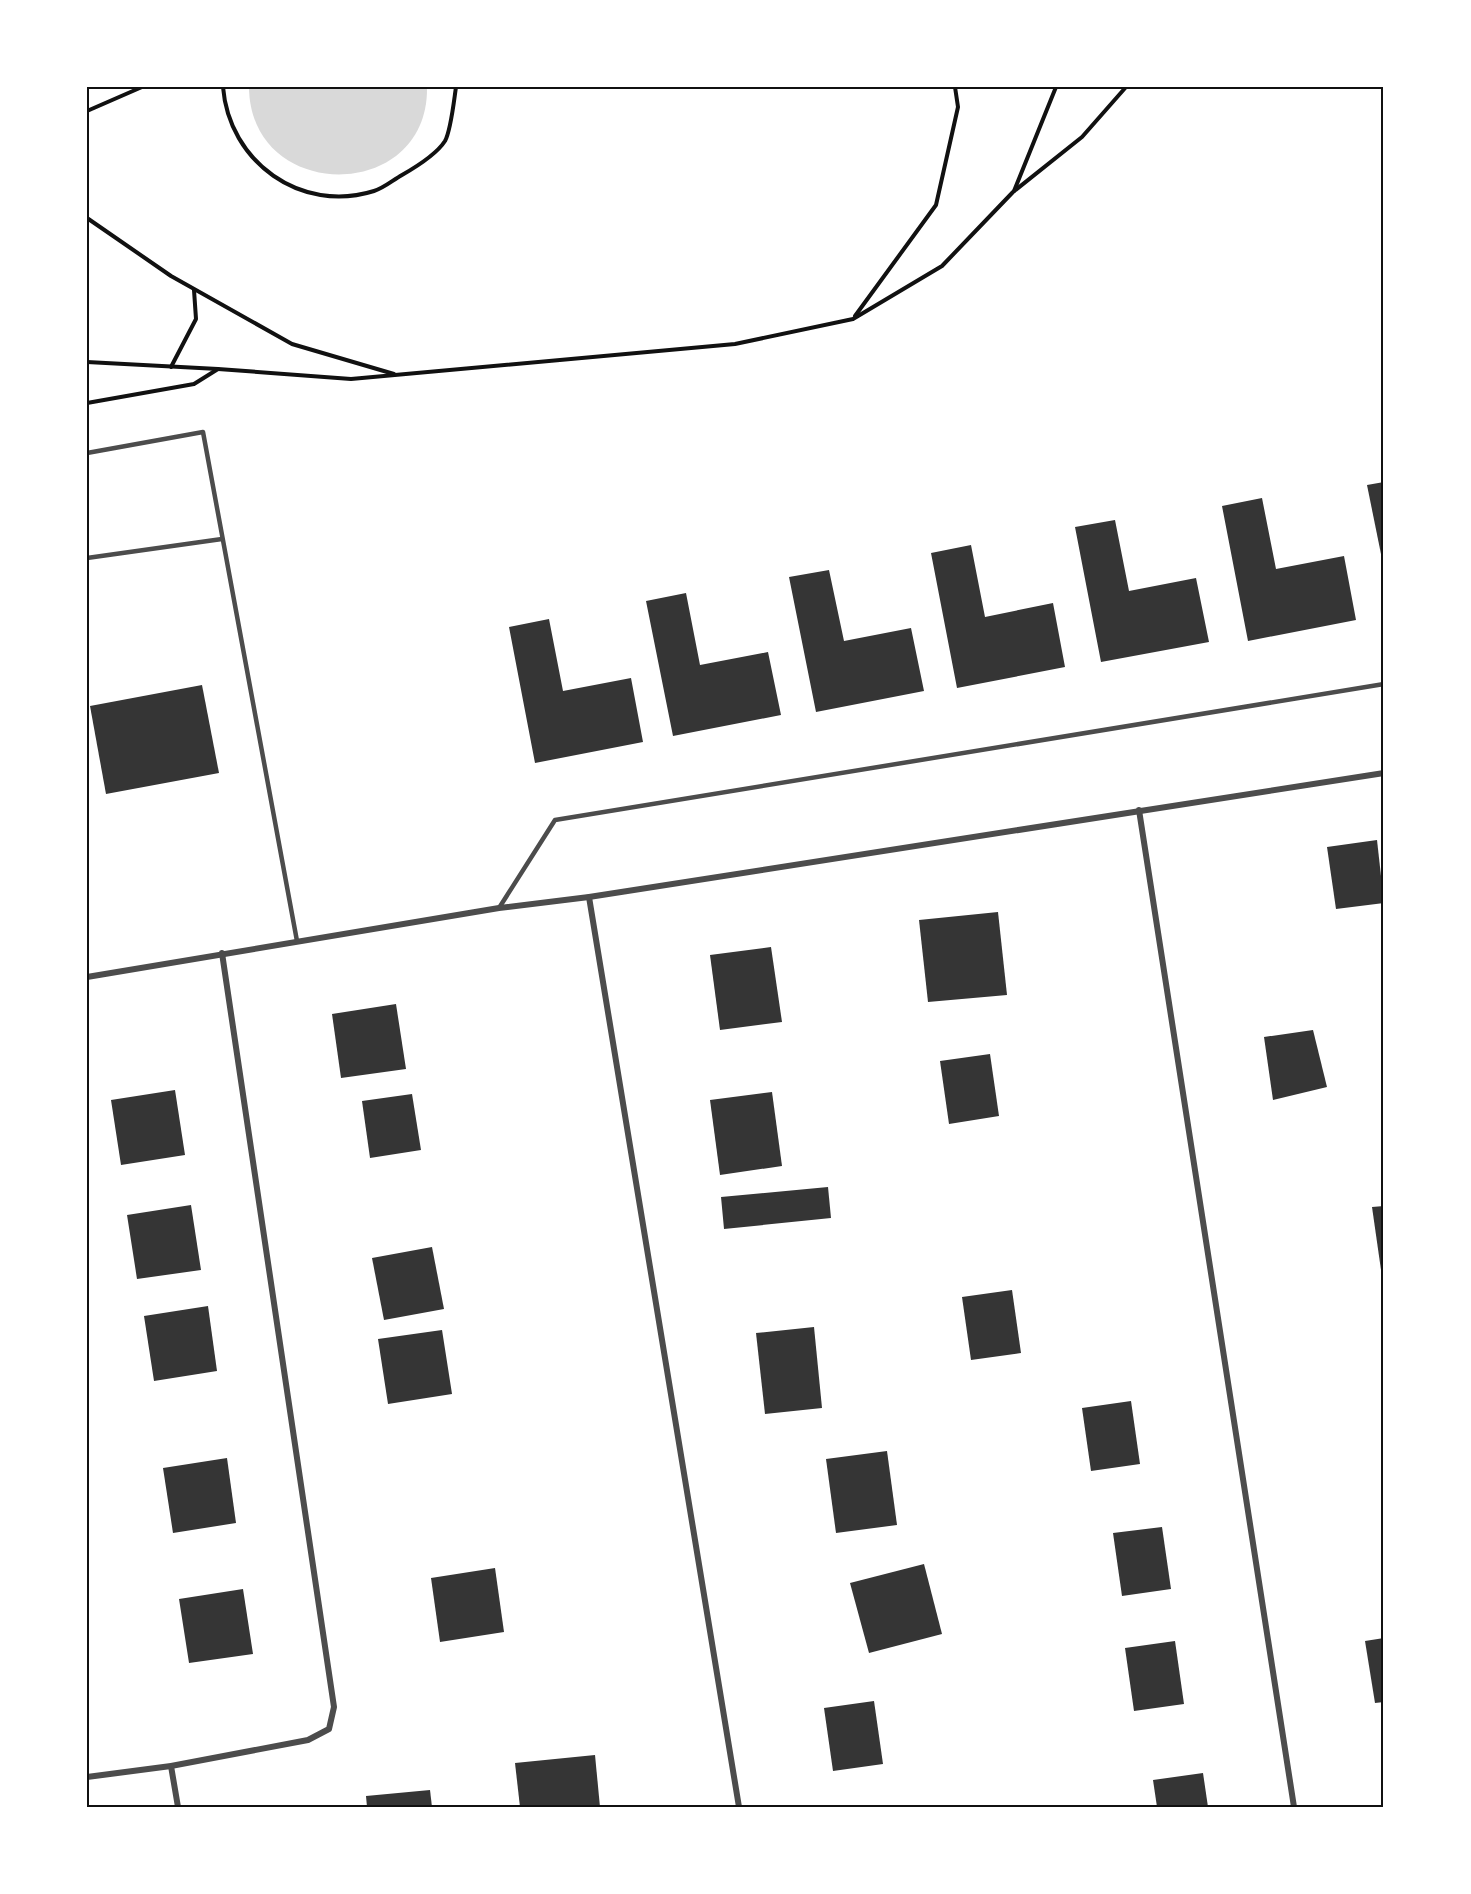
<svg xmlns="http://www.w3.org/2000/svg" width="1471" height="1894" font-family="Barlow,sans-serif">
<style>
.water{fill:#d9d9d9}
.building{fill:#353535}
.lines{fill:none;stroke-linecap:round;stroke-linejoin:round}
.path{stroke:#111;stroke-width:4}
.service{stroke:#4c4c4c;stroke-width:4.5}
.minor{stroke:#4c4c4c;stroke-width:6}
.neatline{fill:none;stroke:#111;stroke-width:2}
</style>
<rect width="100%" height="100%" fill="#fff"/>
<path class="water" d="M249 87H427C429 203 250 204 249 87Z"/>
<g class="building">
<path d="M1384 482V564H1383L1367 485Z"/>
<path d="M1262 498 1276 569 1344 556 1356 620 1248 641 1222 506Z"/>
<path d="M1115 520 1129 591 1196 578 1209 642 1101 662 1075 527Z"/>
<path d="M971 545 985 617 1053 603 1065 667 957 688 931 553Z"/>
<path d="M829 570 844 641 911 628 924 691 816 712 789 577Z"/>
<path d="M686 593 700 665 768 652 781 715 673 736 646 601Z"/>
<path d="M549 619 563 691 631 678 643 742 535 763 509 627Z"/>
<path d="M202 685 219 773 106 794 90 706Z"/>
<path d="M1377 840 1384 903 1336 909 1327 847Z"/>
<path d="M998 912 1007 995 928 1002 919 920Z"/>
<path d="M771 947 782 1022 720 1030 710 955Z"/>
<path d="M396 1004 406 1069 341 1078 332 1014Z"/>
<path d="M1313 1030 1327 1087 1273 1100 1264 1037Z"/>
<path d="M990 1054 999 1116 949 1124 940 1061Z"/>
<path d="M175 1090 185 1155 121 1165 111 1100Z"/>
<path d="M772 1092 782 1166 720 1175 710 1100Z"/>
<path d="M412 1094 421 1150 370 1158 362 1101Z"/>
<path d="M828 1187 831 1218 724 1229 721 1197Z"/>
<path d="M191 1205 201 1270 137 1279 127 1215Z"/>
<path d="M1384 1206V1269L1381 1270 1372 1207Z"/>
<path d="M432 1247 444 1309 384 1320 372 1258Z"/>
<path d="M1012 1290 1021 1353 971 1360 962 1297Z"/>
<path d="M208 1306 217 1371 154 1381 144 1316Z"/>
<path d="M814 1327 822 1408 765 1414 756 1333Z"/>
<path d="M442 1330 452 1394 388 1404 378 1339Z"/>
<path d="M1131 1401 1140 1464 1091 1471 1082 1408Z"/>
<path d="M887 1451 897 1525 836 1533 826 1459Z"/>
<path d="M227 1458 236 1523 173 1533 163 1468Z"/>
<path d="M1162 1527 1171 1589 1122 1596 1113 1533Z"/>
<path d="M924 1564 942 1634 869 1653 850 1583Z"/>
<path d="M495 1568 504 1632 440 1642 431 1578Z"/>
<path d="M243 1589 253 1654 189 1663 179 1599Z"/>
<path d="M1384 1638V1702L1375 1703 1365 1641Z"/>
<path d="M1175 1641 1184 1704 1134 1711 1125 1648Z"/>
<path d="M874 1701 883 1764 833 1771 824 1708Z"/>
<path d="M595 1755 600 1807H520L515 1763Z"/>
<path d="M1203 1773 1208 1807H1157L1153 1780Z"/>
<path d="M430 1790 432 1807H367L366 1796Z"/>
</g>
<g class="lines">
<g class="path">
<path d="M223 87C229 162 301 214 374 191 384 188 393 180 402 175 416 167 436 155 445 141 451 130 454 100 456 87"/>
<path d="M87 111 142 87"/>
<path d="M1014 191 1056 87"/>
<path d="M87 218 171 276 292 344 394 374"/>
<path d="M855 316 936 205 958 107 955 87"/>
<path d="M87 362 218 369 351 379 735 344 853 319 942 266 1013 192 1082 137 1126 87"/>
<path d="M171 367 196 319 194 290"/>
<path d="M87 403 194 384 218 369"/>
</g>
<g class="service">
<path d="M87 453 203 432 297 941"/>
<path d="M87 558 222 539"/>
<path d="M499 908 555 820 1384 684"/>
</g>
<g class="minor">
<path d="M1139 810 1294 1807"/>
<path d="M589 897 739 1807"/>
<path d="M87 977 499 908 589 897 1384 773"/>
<path d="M171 1766 178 1807"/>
<path d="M87 1777 171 1766 308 1740 329 1729 334 1707 222 953"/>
</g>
</g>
<rect width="1471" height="1894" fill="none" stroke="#ffffff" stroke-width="177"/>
<rect x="88" y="88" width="1294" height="1718" class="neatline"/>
</svg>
